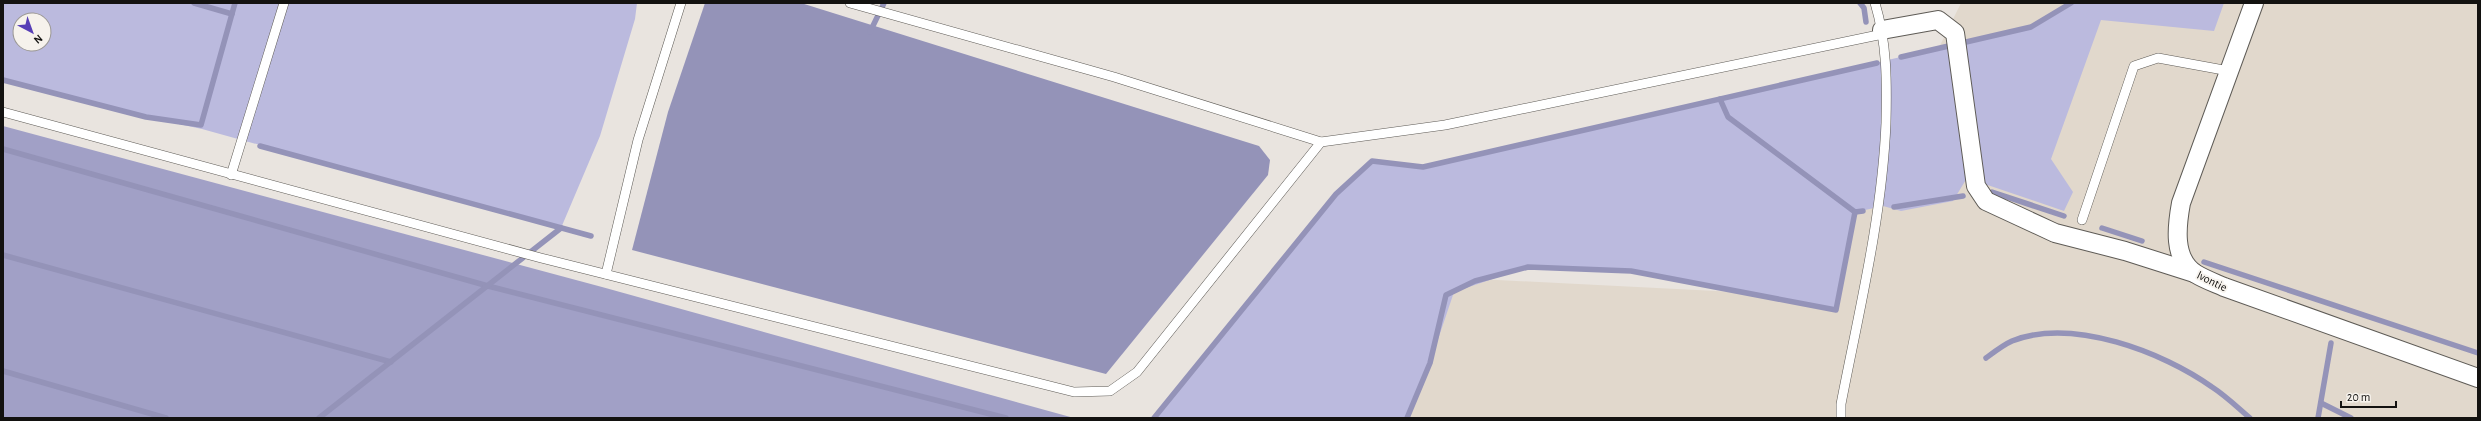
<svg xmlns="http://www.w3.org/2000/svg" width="2481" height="421" font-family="'Alegreya Sans',sans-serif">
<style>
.built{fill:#e1d8cc}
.green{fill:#bbbade;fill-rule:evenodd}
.forest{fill:#a1a0c6}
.water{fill:#9493b8}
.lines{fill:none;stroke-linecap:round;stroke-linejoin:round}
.stream{stroke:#9493b8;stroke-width:5.5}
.service-casing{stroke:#5e5b56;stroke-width:10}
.minor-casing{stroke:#5e5b56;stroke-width:20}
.service{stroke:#fff;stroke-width:9}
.minor{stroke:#fff;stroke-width:18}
.labels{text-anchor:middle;stroke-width:3.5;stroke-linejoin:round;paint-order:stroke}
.street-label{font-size:12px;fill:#131210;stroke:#f6f2ec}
</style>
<rect width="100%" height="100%" fill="#e9e4df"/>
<path class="built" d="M1961 3H2478V418H1404L1459 278 1816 296Z"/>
<g class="green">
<path d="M3 3H637L635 19 600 136 561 228 202 129 146 117 3 80ZM20 20H44V44H20Z"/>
<path d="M2071 3H2224L2214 31 2101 20 2051 159 2073 192 2064 211 1967 178 1953 201 1901 211 1883 206 1856 212 1836 310 1631 271 1528 267 1454 292 1430 363 1407 418H1154L1336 194 1372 161 1423 167 2031 27Z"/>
</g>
<path class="forest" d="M3 126 602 287 1074 418H3Z"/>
<path class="water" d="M705 3H801L1259 146 1270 160 1268 175 1106 374 632 250 668 112Z"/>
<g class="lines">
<g class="stream">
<path d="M194 3 232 14"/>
<path d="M1860 3 1864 8 1866 22"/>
<path d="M870 32 884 3"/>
<path d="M1901 57 2031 27 2071 3"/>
<path d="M3 80 146 117 201 125 235 3"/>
<path d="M1720 99 1728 117 1855 212 1863 211"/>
<path d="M260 146 591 236"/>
<path d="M3 149 488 286 1006 418"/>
<path d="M1992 192 2064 216"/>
<path d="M1894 207 1963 196"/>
<path d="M2102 228 2142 241"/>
<path d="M3 255 391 362"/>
<path d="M2204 262 2478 353"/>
<path d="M1986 358C1994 352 2003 345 2012 341 2072 317 2163 352 2212 387 2226 396 2238 408 2250 418"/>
<path d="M3 371 166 418"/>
<path d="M2321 403 2351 418"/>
<path d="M319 418 561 228"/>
<path d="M1154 418 1336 194 1372 161 1423 167 1877 63"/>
<path d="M1407 418 1430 363 1446 295 1475 281 1528 267 1631 271 1836 310 1855 212"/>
<path d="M2318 418 2331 343"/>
</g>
<g class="service-casing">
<g id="service">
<path d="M850 3 1114 77 1321 142 1445 125 1883 34"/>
<path d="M3 112 541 258 1074 392 1110 391 1137 372 1321 142"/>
<path d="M231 175 284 3"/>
<path d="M2082 220 2134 66 2158 58 2229 71"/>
<path d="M606 274 638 140 681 3"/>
<path d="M1841 418V404C1859 311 1882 218 1886 123 1887 81 1887 43 1875 3"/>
</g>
</g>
<g class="minor-casing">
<g id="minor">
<path d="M2254 3 2181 203C2177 225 2172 259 2196 274 2204 279 2215 283 2224 287L2478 378"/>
<path d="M1882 30 1938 20 1955 33 1976 186 1986 201 2055 233 2125 251 2194 273"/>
</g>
</g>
<use href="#service" class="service"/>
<use href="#minor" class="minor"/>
</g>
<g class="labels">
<g class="street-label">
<text transform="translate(2212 281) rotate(26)" y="4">Ivontie</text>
</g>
</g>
<rect width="2481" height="421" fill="none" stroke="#131210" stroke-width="8"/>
<g transform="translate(32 32) rotate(139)"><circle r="19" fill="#f6f2ec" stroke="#9b9894"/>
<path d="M0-3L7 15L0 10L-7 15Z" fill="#573eb6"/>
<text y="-6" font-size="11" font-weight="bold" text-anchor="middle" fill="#131210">N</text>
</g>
<path d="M2341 401v6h55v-6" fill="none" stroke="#131210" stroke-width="2"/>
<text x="2347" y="401" font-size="12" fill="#131210" stroke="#f6f2ec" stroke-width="3" paint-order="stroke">20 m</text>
</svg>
